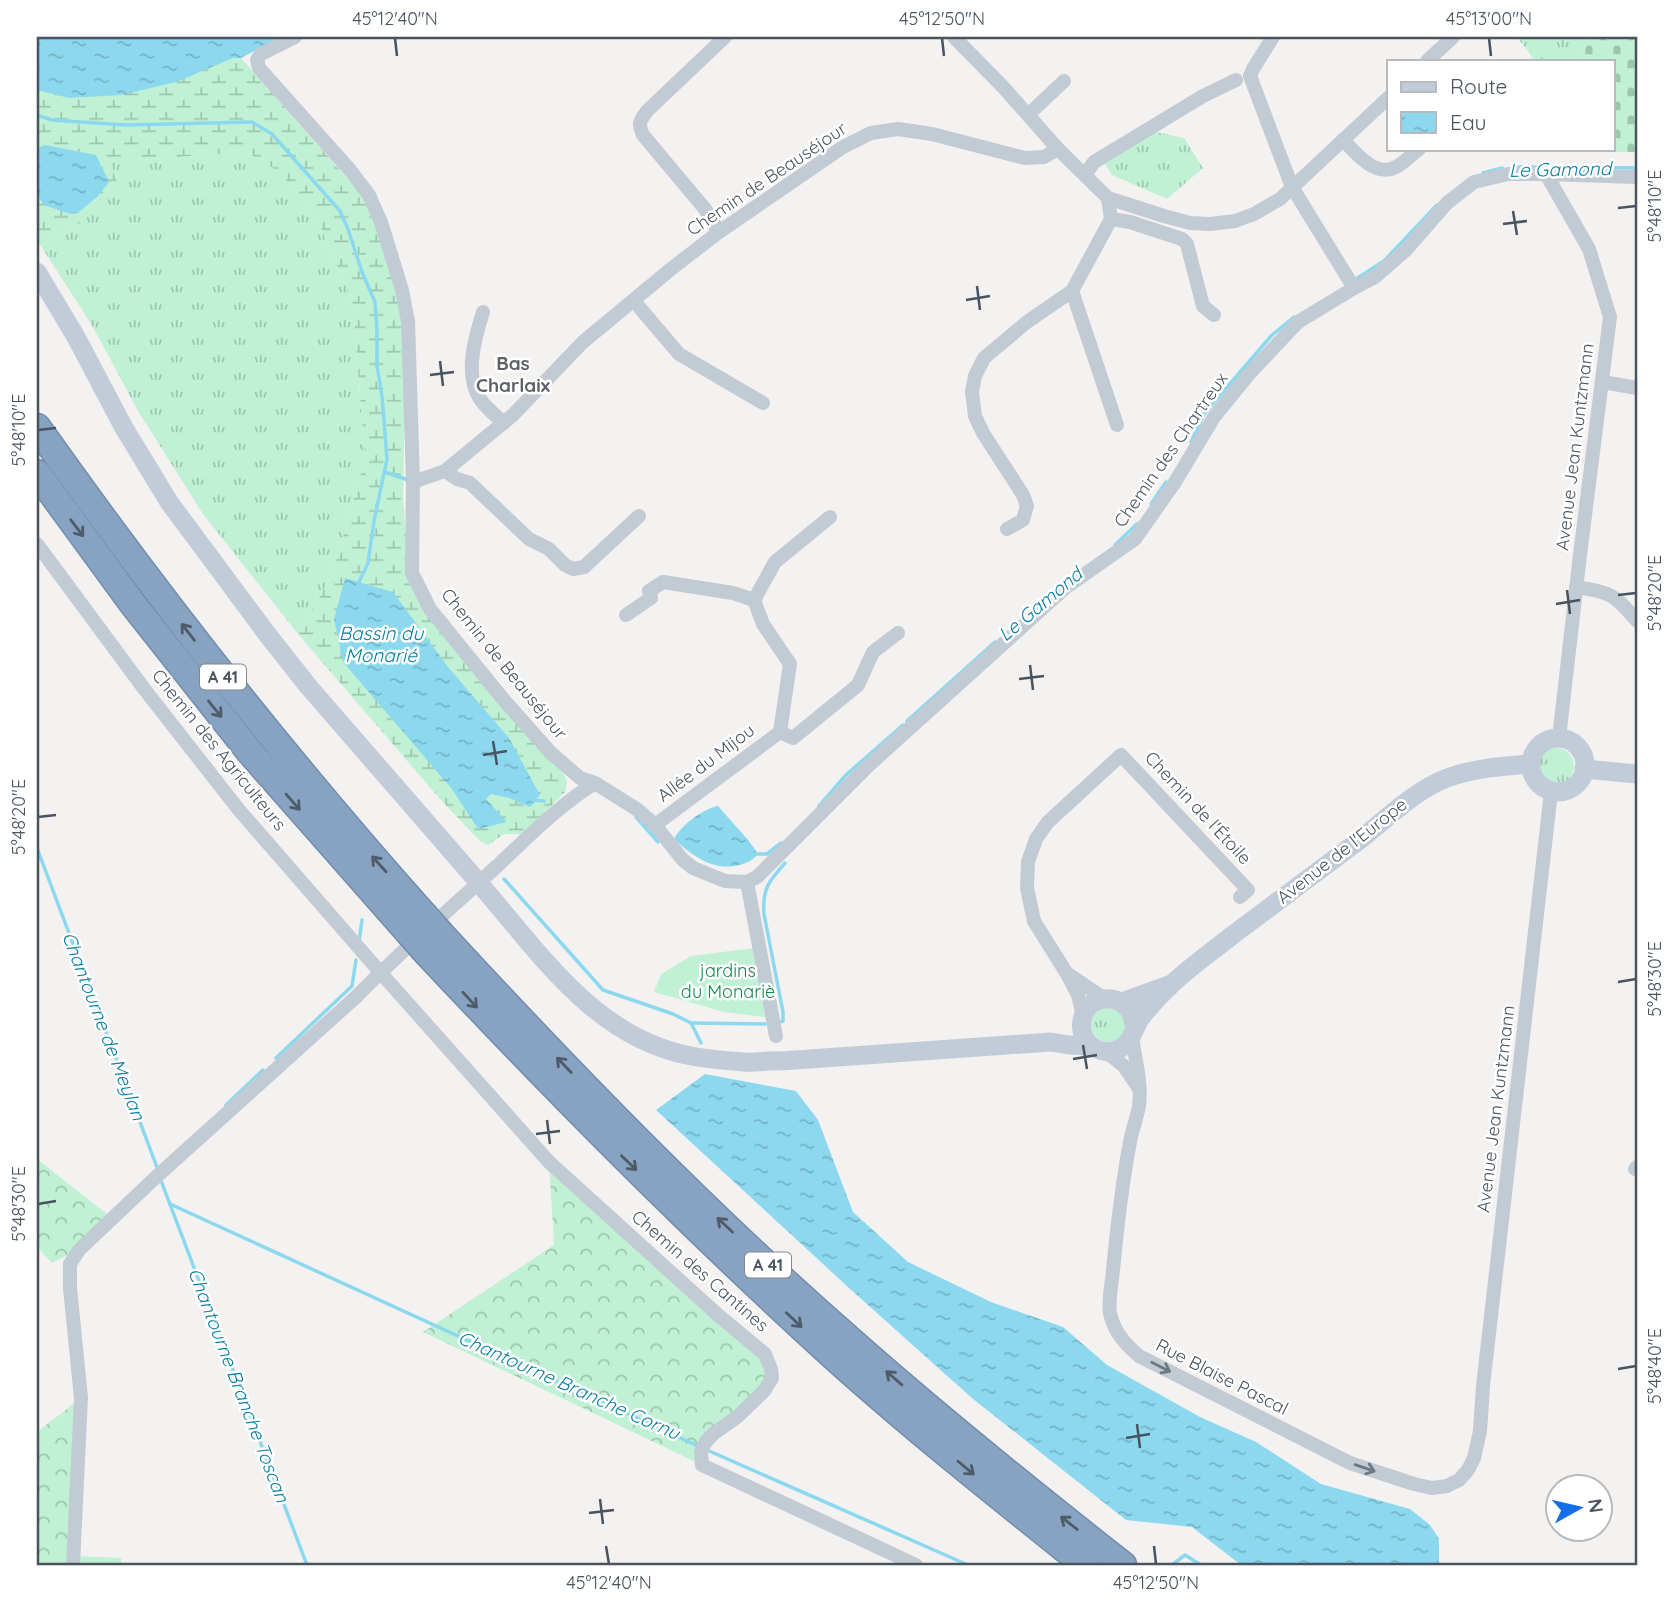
<svg xmlns="http://www.w3.org/2000/svg" width="1674" height="1602" font-family="Quicksand,sans-serif">
<style>
.grass{fill:url(#grass-tufts)}
.forest{fill:url(#forest-crowns)}
.wetland{fill:url(#wetland-marsh)}
.cemetery{fill:url(#cemetery-stones)}
.garden{fill:#c0f1d4}
.water{fill:url(#water-ripples)}
.lines{fill:none;stroke-linecap:round;stroke-linejoin:round}
.stream{stroke:#8cd9ef;stroke-width:3.5}
.motorway-casing{stroke:#738ead;stroke-width:29}
.minor{stroke:#c2cbd3;stroke-width:14}
.secondary{stroke:#c2ccd8;stroke-width:19}
.motorway{stroke:#88a3c1;stroke-width:26}
.motorway-bridge-casing{stroke:#738ead;stroke-width:29;stroke-linecap:butt}
.secondary-bridge{stroke:#c2ccd8;stroke-width:19}
.motorway-bridge{stroke:#88a3c1;stroke-width:26}
.oneway{stroke:#4e5c6a}
.oneway2{stroke:#6d7882}
.ticks{fill:none;stroke:#485460;stroke-width:2.5}
.labels{text-anchor:middle;stroke-width:5;stroke-linejoin:round;paint-order:stroke}
.shield{fill:#fff;stroke:#7f8790;stroke-width:2}
.shield-label{font-size:16px;font-weight:bold;fill:#485460}
.street-label{font-size:18px;fill:#485460;stroke:#fff}
.park-label{font-size:18px;fill:#15854f;stroke:#fff}
.water-label{font-size:19px;font-style:italic;fill:#0a80a2;stroke:#fff}
.neighbourhood-label{font-size:19px;font-weight:bold;fill:#5d6167;stroke:#fff}
.neatline{fill:none;stroke:#485460;stroke-width:2.5}
.ticks-label{font-size:18px;text-anchor:middle;fill:#485460}
</style>
<defs>
<pattern id="grass-tufts" width="24" height="20" patternUnits="userSpaceOnUse" patternTransform="scale(1.75)"><rect width="24" height="20" fill="#c0f1d4"/><path d="M3 7l-1-3M5 7V3M7 7l1-3M15 17l-1-3M17 17v-4M19 17l1-3" fill="none" stroke="#9ec6af"/></pattern>
<pattern id="forest-crowns" width="20" height="18" patternUnits="userSpaceOnUse" patternTransform="scale(1.75)"><rect width="20" height="18" fill="#c0f1d4"/><path d="M2 6a3 3 0 1 1 6 0M12 15a3 3 0 1 1 6 0" fill="none" stroke="#9ec6af"/></pattern>
<pattern id="wetland-marsh" width="20" height="14" patternUnits="userSpaceOnUse" patternTransform="scale(1.75)"><rect width="20" height="14" fill="#c0f1d4"/><path d="M1 5h8M5 5V1M11 12h8M15 12V8" fill="none" stroke="#9ec6af"/></pattern>
<pattern id="cemetery-stones" width="16" height="16" patternUnits="userSpaceOnUse" patternTransform="scale(1.75)"><rect width="16" height="16" fill="#c0f1d4"/><path d="M2 7V4a2 2 0 0 1 4 0v3zM10 15v-3a2 2 0 0 1 4 0v3z" fill="#9ec6af"/></pattern>
<pattern id="water-ripples" width="26" height="14" patternUnits="userSpaceOnUse" patternTransform="scale(1.75)"><rect width="26" height="14" fill="#8cd9ef"/><path d="M2 4q2-2 4 0t4 0M15 11q2-2 4 0t4 0" fill="none" stroke="#74b3c5"/></pattern>
</defs>
<rect width="100%" height="100%" fill="#f4f1f1"/>
<g class="grass">
<path d="M1516 37H1588L1579 61H1534L1526 48Z"/>
<path d="M1156 132 1184 138 1203 168 1167 199 1112 175 1103 161Z"/>
<path d="M247 152 281 173 319 223 353 304 365 459 332 575 298 634 203 514 138 411 93 327 41 246 80 223 108 160H137Z"/>
<circle cx="1556" cy="766" r="18"/>
<circle cx="1108" cy="1025" r="17"/>
</g>
<g class="forest">
<path d="M37 1159 112 1218 79 1250 52 1263 37 1247Z"/>
<path d="M549 1162 765 1354 772 1378 713 1434 702 1465 423 1332 554 1245Z"/>
<path d="M81 1398 74 1556 121 1558V1565H37V1432Z"/>
</g>
<path class="wetland" d="M37 37 241 58 372 206 379 225 406 332 403 496 410 582 435 624 564 774 567 782 565 792 523 834H504L488 845 480 841 440 799 298 634 332 575 365 459 353 304 319 223 281 173 247 152 137 160H109L119 187 80 223 41 246 37 240Z"/>
<path class="cemetery" d="M1588 37H1637V152H1598L1597 149H1613V61H1579Z"/>
<path class="garden" d="M754 948 765 1017 724 1012 654 992 661 974 691 956Z"/>
<g class="water">
<path d="M37 37H282L241 58H233L176 82 121 95 69 98 37 90Z"/>
<path d="M45 145 96 155 109 182 98 196 78 213 70 214 44 205 37 195V148Z"/>
<path d="M345 578 393 592 448 667 509 738 540 795 530 807 509 798 491 794 486 799 507 822 478 829 452 789 343 662 334 619Z"/>
<path d="M718 806 749 841 758 854C752 861 747 863 739 865 714 872 691 855 674 839 680 826 704 808 718 806Z"/>
<path d="M705 1074 796 1091 818 1120 853 1212 908 1262 991 1302 1063 1327 1107 1365 1200 1417 1256 1442 1321 1484 1410 1509 1430 1525 1439 1539V1565H1241L1192 1527 1126 1520 973 1399 849 1288 656 1110Z"/>
</g>
<g class="lines">
<g class="stream">
<path d="M37 115 52 120 125 125 252 122 272 134 340 211 348 229 362 272 375 302 377 330V366L382 396 387 459 374 521 368 563 358 584"/>
<path d="M1517 167 1637 168"/>
<path d="M1483 173 1502 168"/>
<path d="M1356 279 1384 261 1437 205"/>
<path d="M1191 442 1204 414 1272 335 1294 317"/>
<path d="M385 472 408 480"/>
<path d="M1151 504 1166 482"/>
<path d="M1115 545 1137 524"/>
<path d="M907 721 995 642"/>
<path d="M532 800 544 801"/>
<path d="M819 806 846 775 903 725"/>
<path d="M636 817 658 842"/>
<path d="M37 848 158 1170"/>
<path d="M754 854H767L781 843"/>
<path d="M504 879 603 990 673 1014 691 1023 701 1043"/>
<path d="M359 942 362 920"/>
<path d="M779 1022 783 1021V1012L764 914C762 889 769 881 785 863"/>
<path d="M691 1023 765 1024"/>
<path d="M276 1058 352 986 356 960"/>
<path d="M226 1105 263 1070"/>
<path d="M160 1178 307 1565"/>
<path d="M170 1204 700 1447"/>
<path d="M707 1450 968 1565"/>
<path d="M1172 1565 1185 1555 1201 1565"/>
</g>
<g class="motorway-casing">
<g id="motorway">
<path d="M37 427C158 598 285 759 424 915"/>
<path d="M37 473 132 603 249 751 409 933"/>
<path d="M441 934C571 1075 705 1213 850 1340 938 1418 1030 1492 1123 1565"/>
<path d="M424 950C556 1091 690 1226 833 1356 914 1429 1000 1497 1085 1565"/>
</g>
</g>
<g class="minor">
<path d="M295 37 261 54 257 60 259 68 350 170 369 195 381 222 402 290 408 321 413 482 412 573 430 609 503 699 550 752 580 778 595 783 638 810 655 825 682 859 693 868 725 881 747 882 757 877 868 766 1065 588 1135 539 1175 482 1214 417 1249 374 1298 322 1354 288 1375 277 1406 250 1447 203 1474 182 1508 174H1546L1637 177"/>
<path d="M954 37 1004 88 1058 149 1108 198 1164 216 1190 223 1210 224 1235 221 1254 214 1280 199 1389 97"/>
<path d="M1273 37 1253 69 1250 76 1292 187 1354 288"/>
<path d="M1427 61 1453 37"/>
<path d="M1028 115 1064 81"/>
<path d="M1343 140C1356 153 1375 178 1396 167 1404 163 1412 154 1419 149"/>
<path d="M1546 174 1589 249 1610 317 1580 555 1559 738"/>
<path d="M1085 175 1094 162 1203 96 1236 80"/>
<path d="M1111 219 1130 222 1182 239 1187 244 1203 306 1214 315"/>
<path d="M719 232 705 209 643 135C638 123 639 122 647 111L725 37"/>
<path d="M1072 291 1117 425"/>
<path d="M634 301 679 354 763 403"/>
<path d="M483 312C475 337 464 375 480 399 486 408 496 416 504 423"/>
<path d="M1603 382 1637 388"/>
<path d="M445 471 457 479 470 483 529 539 549 549 565 565 573 569 584 567 639 516"/>
<path d="M413 482 445 471 513 415 583 342 671 269 719 232 843 147 871 133 898 129 932 134 1025 158 1044 157 1058 149"/>
<path d="M1007 529 1023 520 1027 506 1023 495 983 433 975 416 972 392 975 376 984 358 1027 322 1072 291 1111 219 1108 198"/>
<path d="M37 544 145 690 239 810 380 972 549 1162 718 1315 765 1354 771 1369 772 1378 764 1391 737 1417 713 1434 705 1443 701 1452 702 1465 916 1565"/>
<path d="M1576 587C1612 593 1613 593 1637 621"/>
<path d="M754 600 775 562 830 517"/>
<path d="M626 615 651 598 649 591 663 582 733 593 754 600 763 624 790 664 780 732 655 825"/>
<path d="M780 732 793 738 858 685 873 652 898 633"/>
<path d="M747 882 776 1036"/>
<path d="M1068 974 1105 999"/>
<path d="M1083 1016 1078 995 1067 974 1034 921 1027 888 1028 862 1036 839 1048 822 1121 755 1248 890 1240 897"/>
<path d="M1132 1037C1135 1059 1142 1083 1139 1106 1137 1118 1132 1130 1130 1142 1122 1184 1117 1228 1113 1270 1112 1283 1108 1300 1110 1313 1114 1332 1125 1344 1139 1356L1350 1463 1414 1484 1432 1488 1447 1486 1459 1480 1468 1470 1474 1458 1480 1431 1483 1386 1551 792"/>
<path d="M1106 1052 1124 1066 1138 1087"/>
<path d="M1635 1169 1637 1167"/>
<path d="M73 1565 81 1398 70 1288V1264L79 1250 155 1178 357 996C401 951 449 910 496 867 527 838 558 806 595 783"/>
</g>
<g class="secondary">
<path d="M37 272 76 337 124 428 169 502 267 634 308 686 467 869"/>
<circle cx="1558" cy="765" r="27"/>
<path d="M1584 769 1637 774"/>
<path d="M490 896C546 962 600 1039 691 1056 708 1059 727 1061 744 1062 756 1063 769 1060 781 1061L1051 1042 1069 1045 1091 1046"/>
<path d="M1122 1002 1169 985"/>
<path d="M1134 1031C1137 992 1087 988 1082 1021 1078 1042 1100 1058 1119 1049 1132 1043 1133 1030 1140 1019 1149 1007 1161 994 1172 984 1191 966 1214 950 1234 934 1274 904 1313 875 1353 845 1384 822 1411 792 1447 778 1474 768 1503 766 1531 764"/>
</g>
<use href="#motorway" class="motorway"/>
<g class="motorway-bridge-casing">
<g id="motorway-bridge">
<path d="M424 915 441 934"/>
<path d="M409 933 424 950"/>
</g>
</g>
<path class="secondary-bridge" d="M467 869 490 896"/>
<use href="#motorway-bridge" class="motorway-bridge"/>
</g>
<defs><path id="oneway-shaft" d="M-6 0H5M1.5-3L5.5 0L1.5 3" fill="none" stroke-width="1.6" stroke-linecap="round" stroke-linejoin="round" transform="scale(1.75)"/></defs>
<g class="oneway">
<use href="#oneway-shaft" transform="translate(77 528) rotate(53)"/>
<use href="#oneway-shaft" transform="translate(188 632) rotate(-128)"/>
<use href="#oneway-shaft" transform="translate(215 709) rotate(51)"/>
<use href="#oneway-shaft" transform="translate(293 802) rotate(49)"/>
<use href="#oneway-shaft" transform="translate(379 864) rotate(-132)"/>
<use href="#oneway-shaft" transform="translate(470 1000) rotate(47)"/>
<use href="#oneway-shaft" transform="translate(564 1065) rotate(-134)"/>
<use href="#oneway-shaft" transform="translate(629 1163) rotate(44)"/>
<use href="#oneway-shaft" transform="translate(725 1225) rotate(-137)"/>
<use href="#oneway-shaft" transform="translate(794 1320) rotate(43)"/>
<use href="#oneway-shaft" transform="translate(894 1378) rotate(-139)"/>
<use href="#oneway-shaft" transform="translate(966 1468) rotate(40)"/>
<use href="#oneway-shaft" transform="translate(1069 1523) rotate(-142)"/>
</g>
<g class="oneway2">
<use href="#oneway-shaft" transform="translate(1161 1367) rotate(27)"/>
<use href="#oneway-shaft" transform="translate(1365 1468) rotate(19)"/>
</g>
<path class="ticks" d="M395 38 397 56M942 38 944 56M1489 38 1491 56M1618 208 1636 206M1513 211 1517 235M1503 224 1527 221M977 286 980 310M966 300 990 296M440 361 443 386M430 375 454 372M38 430 56 428M1567 590 1570 614M1618 595 1636 593M1556 604 1580 600M1030 665 1033 690M1019 679 1044 676M493 741 497 765M483 755 507 751M38 817 56 815M1618 982 1636 979M1083 1045 1087 1069M1073 1059 1097 1055M547 1120 550 1144M536 1134 560 1131M38 1204 56 1201M1618 1369 1636 1366M1137 1424 1140 1448M1126 1438 1150 1434M600 1499 603 1524M589 1513 614 1510M606 1546 609 1564M1154 1546 1156 1564"/>
<g class="labels">
<g class="shield">
<rect x="200" y="664.5" width="46" height="25" rx="5"/>
<rect x="745" y="1252.5" width="46" height="25" rx="5"/>
</g>
<g class="shield-label">
<text x="223" y="683">A 41</text>
<text x="768" y="1271">A 41</text>
</g>
<g class="street-label">
<text transform="translate(767 179) rotate(-34)" y="6">Chemin de Beauséjour</text>
<text transform="translate(1575 447) rotate(-83)" y="6">Avenue Jean Kuntzmann</text>
<text transform="translate(1171 450) rotate(-55)" y="6">Chemin des Chartreux</text>
<text transform="translate(504 664) rotate(51)" y="6">Chemin de Beauséjour</text>
<text transform="translate(219 750) rotate(51)" y="6">Chemin des Agriculteurs</text>
<text transform="translate(706 763) rotate(-37)" y="6">Allée du Mijou</text>
<text transform="translate(1198 808) rotate(47)" y="6">Chemin de l'Étoile</text>
<text transform="translate(1342 851) rotate(-38)" y="6">Avenue de l'Europe</text>
<text transform="translate(1496 1109) rotate(-83)" y="6">Avenue Jean Kuntzmann</text>
<text transform="translate(700 1271) rotate(41)" y="6">Chemin des Cantines</text>
<text transform="translate(1222 1377) rotate(27)" y="6">Rue Blaise Pascal</text>
</g>
<g class="park-label">
<text x="728" y="977">jardins<tspan x="728" dy="21">du Monariè</tspan></text>
</g>
<g class="water-label">
<text transform="translate(1560 169) rotate(-1)" y="7">Le Gamond</text>
<text transform="translate(1040 604) rotate(-40)" y="7">Le Gamond</text>
<text x="381" y="640">Bassin du<tspan x="381" dy="22">Monarié</tspan></text>
<text transform="translate(104 1026) rotate(69)" y="7">Chantourne de Meylan</text>
<text transform="translate(239 1385) rotate(69)" y="7">Chantourne Branche Toscan</text>
<text transform="translate(569 1385) rotate(24)" y="7">Chantourne Branche Cornu</text>
</g>
<g class="neighbourhood-label">
<text x="513" y="370">Bas<tspan x="513" dy="22">Charlaix</tspan></text>
</g>
</g>
<rect width="1674" height="1602" fill="none" stroke="#ffffff" stroke-width="77"/>
<rect x="1387" y="60" width="228" height="91" fill="#ffffff" stroke="#b6bbbf" stroke-width="2"/>
<rect x="1401" y="82" width="35" height="10" fill="#c2ccd8" stroke="#b6bbbf" stroke-width="2"/>
<text x="1450" y="94" font-size="21" fill="#485460">Route</text>
<rect x="1401" y="112" width="35" height="21" fill="url(#water-ripples)" stroke="#b6bbbf" stroke-width="2"/>
<text x="1450" y="130" font-size="21" fill="#485460">Eau</text>
<g transform="translate(1579 1508) rotate(82)"><circle r="33" fill="#ffffff" stroke="#b6bbbf" stroke-width="2"/>
<path d="M0-5L12 26L0 18L-12 26Z" fill="#146eea"/>
<text y="-10" font-size="19" font-weight="bold" text-anchor="middle" fill="#485460">N</text>
</g>
<rect x="38" y="38" width="1598" height="1526" class="neatline"/>
<g class="ticks-label">
<text x="395" y="25">45°12'40"N</text>
<text x="942" y="25">45°12'50"N</text>
<text x="1489" y="25">45°13'00"N</text>
<text transform="translate(1655 206) rotate(-90)" y="6">5°48'10"E</text>
<text transform="translate(19 430) rotate(-90)" y="6">5°48'10"E</text>
<text transform="translate(1655 593) rotate(-90)" y="6">5°48'20"E</text>
<text transform="translate(19 817) rotate(-90)" y="6">5°48'20"E</text>
<text transform="translate(1655 979) rotate(-90)" y="6">5°48'30"E</text>
<text transform="translate(19 1204) rotate(-90)" y="6">5°48'30"E</text>
<text transform="translate(1655 1366) rotate(-90)" y="6">5°48'40"E</text>
<text x="609" y="1589">45°12'40"N</text>
<text x="1156" y="1589">45°12'50"N</text>
</g>
</svg>
